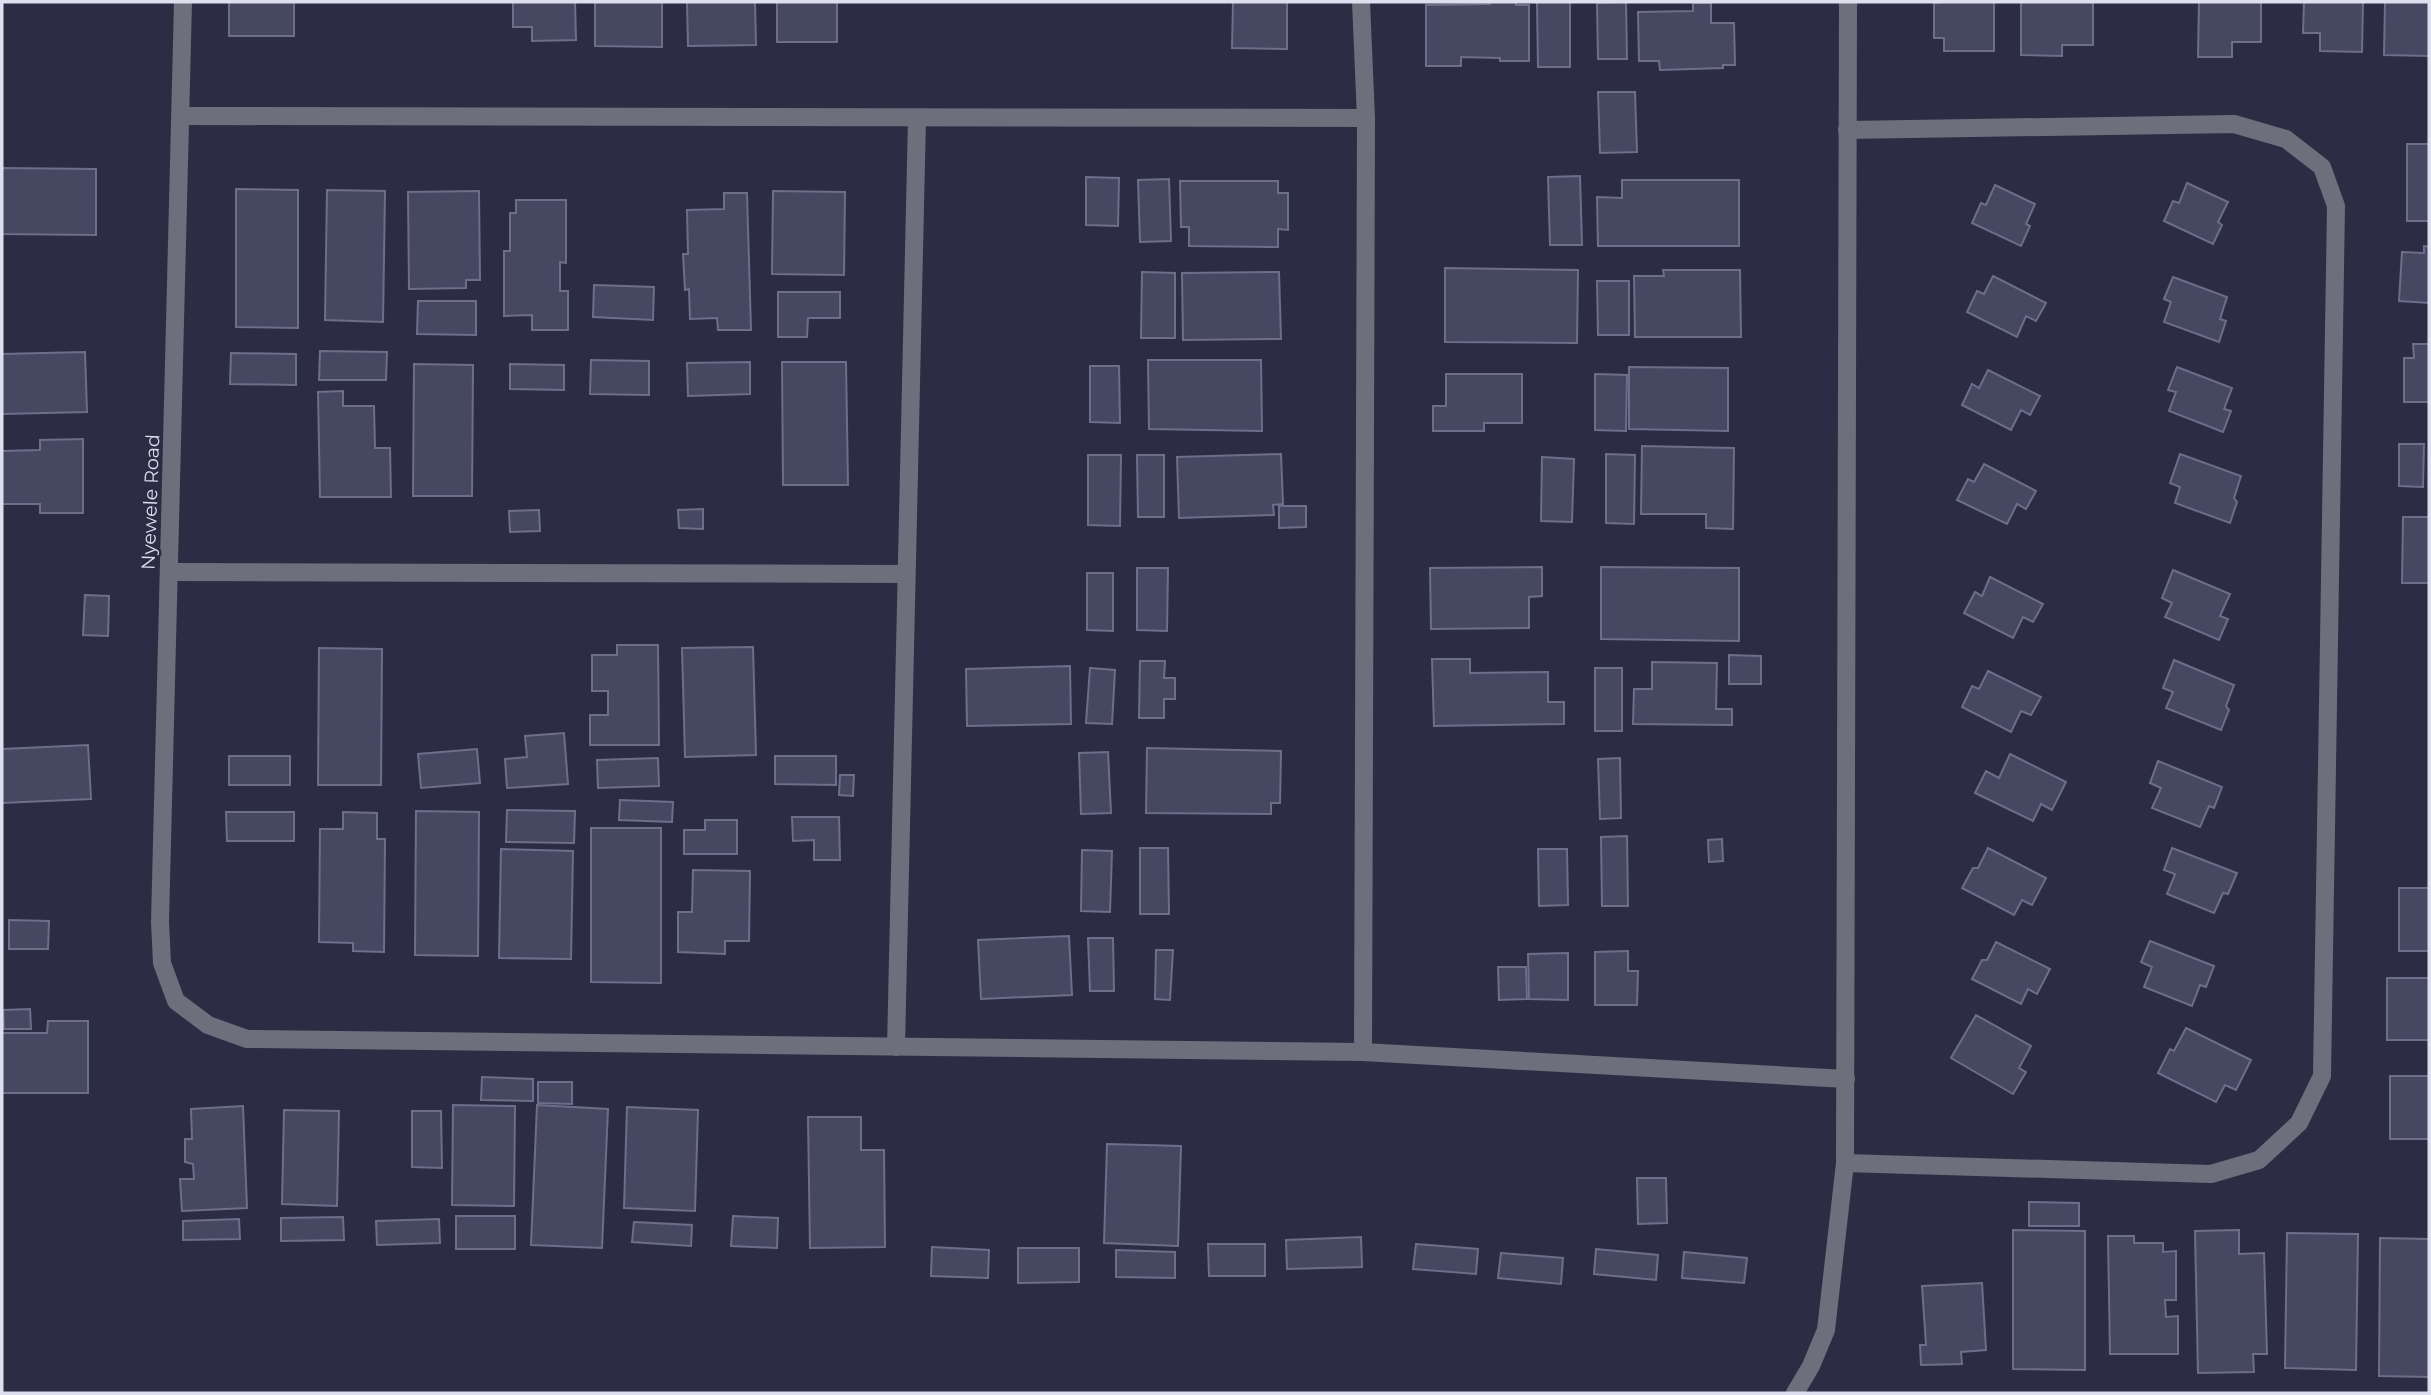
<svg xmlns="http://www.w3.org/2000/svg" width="2431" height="1395" font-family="Montserrat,sans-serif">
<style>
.building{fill:#464761;stroke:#6d6e8a;stroke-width:2}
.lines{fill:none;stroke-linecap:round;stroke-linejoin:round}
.minor{stroke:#6e6f7c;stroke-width:18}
.labels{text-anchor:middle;stroke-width:5;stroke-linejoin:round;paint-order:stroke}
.street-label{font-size:19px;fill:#dddeee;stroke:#2c2d45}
</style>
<rect width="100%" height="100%" fill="#2c2d45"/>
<g class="building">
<rect x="229" y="2" width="65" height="34"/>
<path d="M513 2H575L576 40 532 41V27H513Z"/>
<path d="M595 2H662V47L595 46Z"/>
<path d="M687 2H755L756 45 688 46Z"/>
<rect x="777" y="2" width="60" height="40"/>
<path d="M1233 2H1287V49L1232 48Z"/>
<path d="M1490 2H1516V5H1529V61H1500V58L1461 57V66H1426V5L1490 4Z"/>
<path d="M1537 2H1570V67H1538Z"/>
<path d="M1626 2 1627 59H1598L1597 3Z"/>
<path d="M1944 2H1994V51H1944V38H1934V3Z"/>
<path d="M2021 2H2093V45H2062V56L2021 55Z"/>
<path d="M2199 2H2261V42H2232V57H2198Z"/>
<path d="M2304 2H2363L2362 52 2320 51V33H2303Z"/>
<path d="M2385 2H2429V56L2384 55Z"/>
<path d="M1693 3H1711V23H1734L1735 65H1723V68L1660 70 1659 61H1639L1638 12 1693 11Z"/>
<path d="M1598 92H1635L1637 152 1600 153Z"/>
<rect x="2407" y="144" width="22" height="77"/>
<path d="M2 168 96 169V235L2 234Z"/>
<path d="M1580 176 1582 245H1550L1548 177Z"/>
<path d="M1086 177 1119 178 1118 226 1086 225Z"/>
<path d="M1169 179 1171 241 1140 242 1138 180Z"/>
<path d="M1622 180H1739V246H1598L1597 197 1622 198Z"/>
<path d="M1180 181H1278V193H1288V230L1278 229V247L1189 246V227H1181Z"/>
<path d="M2187 183 2228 202 2218 222 2222 225 2213 244 2164 221 2173 201 2179 203Z"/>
<path d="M1995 185 2035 204 2026 224 2030 226 2021 246 1972 223 1981 203 1986 205Z"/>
<path d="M236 189 298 190V328L236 327Z"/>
<path d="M327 190 385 191 383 322 325 320Z"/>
<path d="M479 191 480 280H466V288L409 289 408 192Z"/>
<path d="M773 191 845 192 844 275 772 274Z"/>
<path d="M724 193H747L751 330H718L717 318 690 319 689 289 685 290 683 254H688L687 210 724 209Z"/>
<path d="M516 200H566V263L560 262V291H568V330H532V315L504 316V251H510V213H516Z"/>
<path d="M2424 246 2429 247V303L2399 301 2402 252 2424 253Z"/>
<path d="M1445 268 1578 270 1577 343 1445 342Z"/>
<path d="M1663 270H1740L1741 337H1635L1634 276H1664Z"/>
<path d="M1142 272 1175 273V338H1141Z"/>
<path d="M1279 272 1281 339 1183 340 1182 273Z"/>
<path d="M1993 276 2046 303 2036 321 2026 316 2017 337 1967 312 1977 291 1984 294Z"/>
<path d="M2173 277 2227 297 2220 319 2226 321 2219 342 2164 322 2171 302 2164 299Z"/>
<path d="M1597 281H1629V335H1598Z"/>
<path d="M594 285 654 287 653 320 593 317Z"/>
<path d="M778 292H840V318H808L807 337H778Z"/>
<path d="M418 301H476V335L417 334Z"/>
<path d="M2413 344H2429V402H2404V358H2414Z"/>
<path d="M320 351 387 352 386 380H319Z"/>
<path d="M85 352 87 412 2 414V354Z"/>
<path d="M231 353 296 354V385L230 384Z"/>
<path d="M591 360 649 361V395L590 394Z"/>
<path d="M1148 360H1261L1262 431 1149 429Z"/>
<path d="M750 362V394L688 396 687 363Z"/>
<path d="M782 362H846L848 485H783Z"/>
<path d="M414 364 473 365 472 496H413Z"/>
<path d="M510 364 564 365V390L510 389Z"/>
<path d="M1090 366H1119L1120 423 1090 422Z"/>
<path d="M1629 367 1728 368V431L1629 429Z"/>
<path d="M2177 367 2232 388 2224 409 2231 411 2223 432 2169 411 2176 392 2168 390Z"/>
<path d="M1988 370 2040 396 2030 415 2021 410 2011 430 1962 405 1972 384 1979 388Z"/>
<path d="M1446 374H1522V423H1484V431H1433V406H1446Z"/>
<path d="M1595 374 1627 375 1626 431 1595 430Z"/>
<path d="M343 391V406H374L375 448H390L391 497H320L318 392Z"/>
<path d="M83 439V513H40V504H2V451L40 450V440Z"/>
<path d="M2399 444H2424L2423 487 2399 486Z"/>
<path d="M1642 446 1734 448 1733 529 1706 528V514H1641Z"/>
<path d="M1281 454 1283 504 1273 505 1274 515 1179 518 1177 457Z"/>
<path d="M1606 454 1635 455 1634 524 1606 523Z"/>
<path d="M2180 454 2241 476 2234 498 2237 502 2230 523 2175 503 2180 487 2170 483Z"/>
<path d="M1088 455H1121L1120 526 1088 525Z"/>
<path d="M1137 455H1164V517H1138Z"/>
<path d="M1542 457 1574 459 1572 522 1541 521Z"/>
<path d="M1984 464 2036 491 2026 509 2017 504 2007 524 1957 500 1968 479 1974 482Z"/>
<path d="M1279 506H1306V527L1279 528Z"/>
<path d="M703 509V529L679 528 678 510Z"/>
<path d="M539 510 540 531 510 532 509 511Z"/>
<path d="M2403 517H2429V583H2402Z"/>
<path d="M1542 567V596L1529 597V628L1431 629 1430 568Z"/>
<path d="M1601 567 1739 568V641L1601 639Z"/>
<path d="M1137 568H1168L1167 631 1137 630Z"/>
<path d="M2173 570 2230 594 2220 616 2228 619 2219 640 2165 617 2172 603 2162 598Z"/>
<path d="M1087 573H1113V631L1087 630Z"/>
<path d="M1990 577 2043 604 2033 622 2023 617 2013 638 1964 613 1975 592 1982 596Z"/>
<path d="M85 595 109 596 108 636 83 635Z"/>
<path d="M617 645H658L659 745H590V715H608V691H592V655H617Z"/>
<path d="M753 647 756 755 685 757 682 648Z"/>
<path d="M319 648 382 649 381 785H318Z"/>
<path d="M1729 655 1761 656V684H1729Z"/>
<path d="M1432 659H1470V673L1548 672V702H1564V724L1434 726Z"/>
<path d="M2174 660 2234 685 2226 706 2229 710 2221 730 2166 708 2173 692 2163 688Z"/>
<path d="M1140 661H1165L1164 678H1175V699H1164V718H1139Z"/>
<path d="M1652 662 1717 663 1716 709H1732V725L1633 724 1634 689H1652Z"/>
<path d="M1070 666 1071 724 967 726 966 669Z"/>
<path d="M1090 668 1115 670 1112 724 1086 723Z"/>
<rect x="1595" y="668" width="27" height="63"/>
<path d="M1988 671 2041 697 2031 715 2021 711 2011 732 1962 707 1972 686 1979 689Z"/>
<path d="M564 733 568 784 507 788 505 759 527 757 525 736Z"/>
<path d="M88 745 91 799 2 803V749Z"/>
<path d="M1147 748 1281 751 1280 803H1271V814L1146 813Z"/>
<path d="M477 749 480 783 421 788 418 754Z"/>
<path d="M1108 752 1111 813 1081 814 1079 753Z"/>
<path d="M2010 754 2066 782 2052 810 2041 804 2033 821 1975 793 1986 771 1999 778Z"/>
<rect x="229" y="756" width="61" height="29"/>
<path d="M775 756H836V785L775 784Z"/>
<path d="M658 758 659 786 598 788 597 760Z"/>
<path d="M1620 758 1621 818 1600 819 1598 759Z"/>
<path d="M2158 761 2222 787 2214 808 2209 806 2200 827 2152 808 2161 788 2150 783Z"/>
<path d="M840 775H854L853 796 839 795Z"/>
<path d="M620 800 673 802 672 822 619 820Z"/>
<path d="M507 810 575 811 574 843 506 842Z"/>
<path d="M416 811 479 812 478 956 415 955Z"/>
<path d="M226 812H294V841H227Z"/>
<path d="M343 812 377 813V839H385L384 952 353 951V943L319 942 320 829H343Z"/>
<path d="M792 817H839L840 860H814V840L793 841Z"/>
<path d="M705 820H737V854H684V830H705Z"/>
<path d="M591 828H661V983L591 982Z"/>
<path d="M1627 836 1628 906H1602L1601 837Z"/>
<path d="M1722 839 1723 861 1709 862 1708 840Z"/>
<path d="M1140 848H1168L1169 914H1140Z"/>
<path d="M1988 848 2046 878 2032 905 2022 900 2014 915 1962 888 1973 868H1978Z"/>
<path d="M2172 848 2237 873 2228 894 2223 893 2214 913 2167 894 2175 874 2164 870Z"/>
<path d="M501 849 573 851 571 959 499 958Z"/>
<path d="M1538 849H1567L1568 905 1539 906Z"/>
<path d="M1082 850 1112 851 1110 912 1081 911Z"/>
<path d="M693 870 750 871 749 941H725V954L678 952V912H692Z"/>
<rect x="2399" y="888" width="30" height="63"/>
<path d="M9 920 49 921 48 949H9Z"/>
<path d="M1069 936 1072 995 981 999 978 940Z"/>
<path d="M1088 938H1113L1114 991H1090Z"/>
<path d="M2150 941 2214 966 2206 987 2200 985 2192 1006 2144 987 2152 967 2141 962Z"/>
<path d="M1996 942 2050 969 2037 994 2028 989 2021 1004 1972 979 1982 960H1987Z"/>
<path d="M1156 950H1173L1170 1000 1155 999Z"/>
<path d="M1628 951V971H1638L1637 1005H1595V952Z"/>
<path d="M1568 953V1000L1529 999 1528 954Z"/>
<path d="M1498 967H1526L1527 999 1499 1000Z"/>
<rect x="2387" y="978" width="42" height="62"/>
<path d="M30 1009 31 1029H4L3 1010Z"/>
<path d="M1976 1015 2031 1046 2019 1068 2026 1072 2013 1094 1951 1058Z"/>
<path d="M48 1021H88V1093H2V1033H47Z"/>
<path d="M2186 1028 2251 1060 2236 1090 2225 1085 2216 1102 2158 1073 2170 1049 2174 1051Z"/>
<rect x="2390" y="1076" width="39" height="63"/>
<path d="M482 1077 533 1079V1101L481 1100Z"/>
<path d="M538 1082H572V1104L538 1103Z"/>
<path d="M453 1105 515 1106 514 1206 452 1205Z"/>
<path d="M537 1105 608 1109 602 1248 531 1245Z"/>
<path d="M243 1106 247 1208 182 1211 180 1179H194L193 1164 185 1162V1139H192L191 1109Z"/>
<path d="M627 1107 698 1110 695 1211 624 1208Z"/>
<path d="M284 1110 339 1111 337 1206 282 1204Z"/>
<path d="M412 1111H441L442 1168 412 1167Z"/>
<path d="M808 1117H861V1150H884L885 1247 810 1248Z"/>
<path d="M1107 1144 1181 1146 1178 1246 1104 1243Z"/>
<path d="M1637 1178H1666L1667 1223 1638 1224Z"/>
<path d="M2029 1202 2079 1203V1226H2029Z"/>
<rect x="456" y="1216" width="59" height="33"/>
<path d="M733 1216 778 1218 777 1248 731 1246Z"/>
<path d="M343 1217 344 1240 281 1241V1218Z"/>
<path d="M239 1219 240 1239 183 1240V1221Z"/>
<path d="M439 1219 440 1243 377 1245 376 1221Z"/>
<path d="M634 1222 692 1225 691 1246 632 1242Z"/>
<path d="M2013 1230 2085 1231V1370L2013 1369Z"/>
<path d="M2239 1230V1254L2264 1253 2267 1354H2253L2254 1372 2198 1373 2195 1231Z"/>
<path d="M2287 1233 2358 1234 2356 1370 2285 1368Z"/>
<path d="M2108 1236H2134V1243H2163V1252L2176 1251V1300H2165L2166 1317 2178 1316V1354H2110Z"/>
<path d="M1361 1237 1362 1267 1287 1269 1286 1240Z"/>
<path d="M2380 1238 2429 1239V1377L2379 1376Z"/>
<path d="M1208 1244H1265V1276H1209Z"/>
<path d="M1416 1244 1478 1249 1476 1274 1413 1269Z"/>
<path d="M932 1247 989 1250 988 1278 931 1276Z"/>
<path d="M1018 1248H1079V1282L1018 1283Z"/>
<path d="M1596 1249 1658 1255 1656 1280 1594 1274Z"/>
<path d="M1116 1250 1175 1252V1278L1116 1277Z"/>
<path d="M1684 1252 1747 1258 1744 1283 1682 1278Z"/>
<path d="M1501 1253 1563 1258 1561 1284 1498 1278Z"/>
<path d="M1982 1283 1986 1350 1961 1352 1962 1364 1921 1365 1920 1345H1926L1922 1286Z"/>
</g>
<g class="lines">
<g class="minor">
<path d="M183 2 160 922 162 963 176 1001 208 1025 247 1039 1363 1052 1846 1079"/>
<path d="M1361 2 1366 118 1363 1052"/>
<path d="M182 116 1366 118"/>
<path d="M169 572 905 574"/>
<path d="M896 1047 917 118"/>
<path d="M1845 1163 2211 1174 2259 1160 2299 1123 2322 1076 2336 206 2322 167 2286 139 2234 124 1847 130"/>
<path d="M1795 1393 1811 1366 1826 1330 1845 1163 1848 2"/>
</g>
</g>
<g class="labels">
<g class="street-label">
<text transform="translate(150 502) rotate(-88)" y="7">Nyewele Road</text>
</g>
</g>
<rect width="2431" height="1395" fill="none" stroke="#dddeee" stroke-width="7"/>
</svg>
